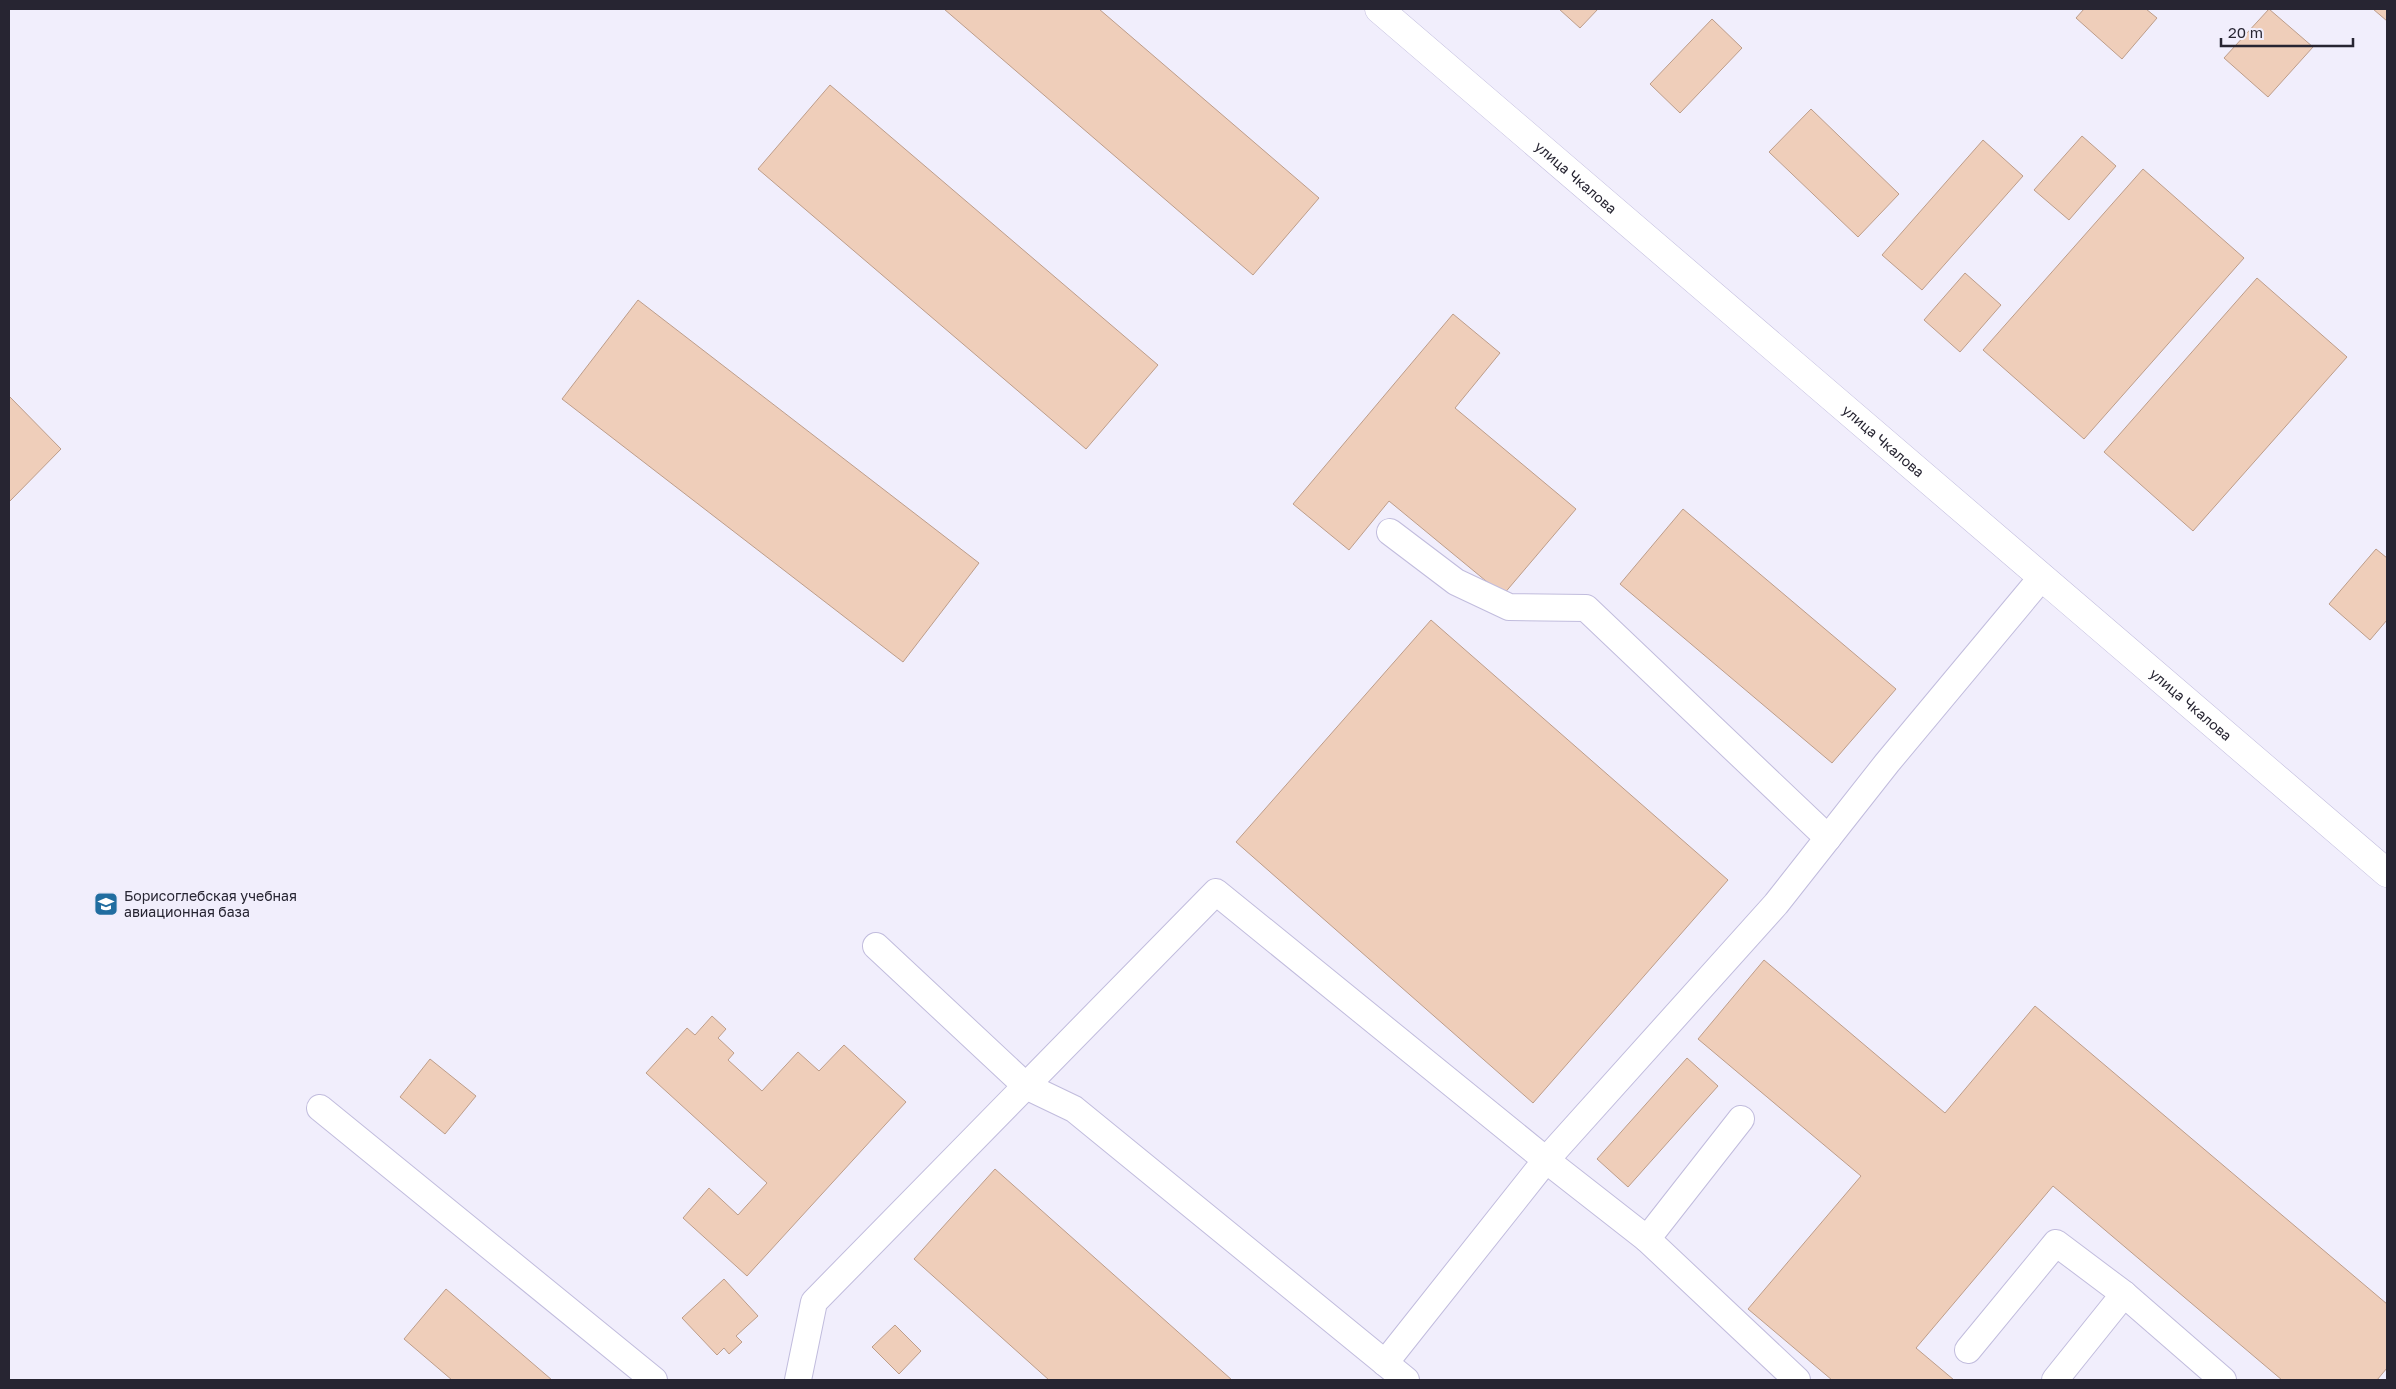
<svg xmlns="http://www.w3.org/2000/svg" width="2396" height="1389" font-family="'Golos Text',sans-serif">
<style>
.building{fill:#efceba;stroke:#bd9d8a}
.lines{fill:none;stroke-linecap:round;stroke-linejoin:round}
.service-casing{stroke:#c1bcdd;stroke-width:28}
.tertiary-casing{stroke:#c1bcdd;stroke-width:29}
.service{stroke:#fff;stroke-width:26}
.tertiary{stroke:#fff;stroke-width:28}
.labels{text-anchor:middle;stroke-width:4.5;stroke-linejoin:round;paint-order:stroke}
.street-label{font-size:14px;fill:#272532;stroke:#f1eefc}
.poi-label{font-size:14px;fill:#272532;stroke:#f1eefc;text-anchor:start}
</style>
<rect width="100%" height="100%" fill="#f1eefc"/>
<g class="building">
<path d="M944 9H1099L1319 198 1253 275Z"/>
<path d="M1559 9H1598L1580 28Z"/>
<path d="M2084 9H2146L2157 18 2122 59 2076 18Z"/>
<path d="M2269 9 2313 47 2268 97 2224 58Z"/>
<path d="M2373 9H2387V21Z"/>
<path d="M1712 19 1742 48 1680 113 1650 84Z"/>
<path d="M830 85 1158 365 1086 449 758 169Z"/>
<path d="M1811 109 1899 194 1858 237 1769 152Z"/>
<path d="M2082 136 2116 166 2069 220 2034 190Z"/>
<path d="M1983 140 2023 176 1922 290 1882 255Z"/>
<path d="M2143 169 2244 258 2084 439 1983 350Z"/>
<path d="M1965 273 2001 305 1960 352 1924 320Z"/>
<path d="M2257 278 2347 357 2193 531 2104 452Z"/>
<path d="M638 300 979 563 903 662 562 399Z"/>
<path d="M1453 314 1500 353 1455 408 1576 509 1503 595 1389 501 1349 550 1293 504Z"/>
<path d="M9 396 61 449 9 502Z"/>
<path d="M1683 509 1896 689 1832 763 1620 584Z"/>
<path d="M2376 549 2387 558V620L2370 640 2329 604Z"/>
<path d="M1431 620 1728 880 1533 1103 1236 842Z"/>
<path d="M1764 960 1945 1113 2035 1006 2387 1304V1368L2377 1380H2282L2053 1186 1916 1348 1954 1380H1832L1748 1309 1861 1176 1698 1039Z"/>
<path d="M712 1016 726 1029 718 1038 734 1053 728 1060 762 1091 798 1052 819 1071 844 1045 906 1102 747 1276 683 1218 709 1188 738 1215 767 1183 646 1073 687 1028 695 1035Z"/>
<path d="M1687 1058 1718 1086 1628 1187 1597 1159Z"/>
<path d="M430 1059 476 1096 445 1134 400 1097Z"/>
<path d="M995 1169 1232 1380H1049L914 1259Z"/>
<path d="M724 1279 758 1316 736 1336 742 1342 729 1354 724 1348 717 1355 682 1318Z"/>
<path d="M446 1289 552 1380H452L404 1339Z"/>
<path d="M895 1325 921 1351 899 1374 872 1347Z"/>
</g>
<g class="lines">
<g class="service-casing">
<g id="service">
<path d="M1390 532 1456 582 1509 607 1586 608 1828 838"/>
<path d="M876 946 1026 1086 1074 1109 1406 1380"/>
<path d="M320 1108 654 1380"/>
<path d="M1741 1119 1647 1239 1546 1160 1776 904 1887 763 2042 577"/>
<path d="M1647 1239 1797 1380"/>
<path d="M1968 1350 2056 1243 2124 1294"/>
<path d="M798 1380 814 1302 1216 892 1546 1160 1385 1363"/>
<path d="M2055 1380 2124 1294 2223 1380"/>
</g>
</g>
<g class="tertiary-casing">
<g id="tertiary">
<path id="s1" d="M1379 9 2387 873"/>
</g>
</g>
<use href="#service" class="service"/>
<use href="#tertiary" class="tertiary"/>
</g>
<defs>
<g id="university-square" transform="scale(1.25)"><rect x="-9" y="-9" width="18" height="18" rx="4" fill="#216da0" stroke="#f1eefc"/><path d="M0-5L7-2L0 1L-7-2ZM-4 1L0 2.5L4 1V4Q0 6-4 4Z" fill="#fff"/></g>
</defs>
<g fill-rule="evenodd">
<use href="#university-square" x="106" y="904"/>
</g>
<g class="labels">
<g class="street-label">
<text dy="5" stroke="none"><textPath href="#s1" startOffset="259">улица Чкалова</textPath></text>
<text dy="5" stroke="none"><textPath href="#s1" startOffset="664">улица Чкалова</textPath></text>
<text dy="5" stroke="none"><textPath href="#s1" startOffset="1069">улица Чкалова</textPath></text>
</g>
<g class="poi-label">
<text x="124" y="901">Борисоглебская учебная<tspan x="124" dy="16">авиационная база</tspan></text>
</g>
</g>
<rect width="2396" height="1389" fill="none" stroke="#272532" stroke-width="20"/>
<path d="M2221 38v8h132v-8" fill="none" stroke="#272532" stroke-width="2.5"/>
<text x="2228" y="38" font-size="15" fill="#272532" stroke="#f1eefc" stroke-width="4" paint-order="stroke">20 m</text>
</svg>
